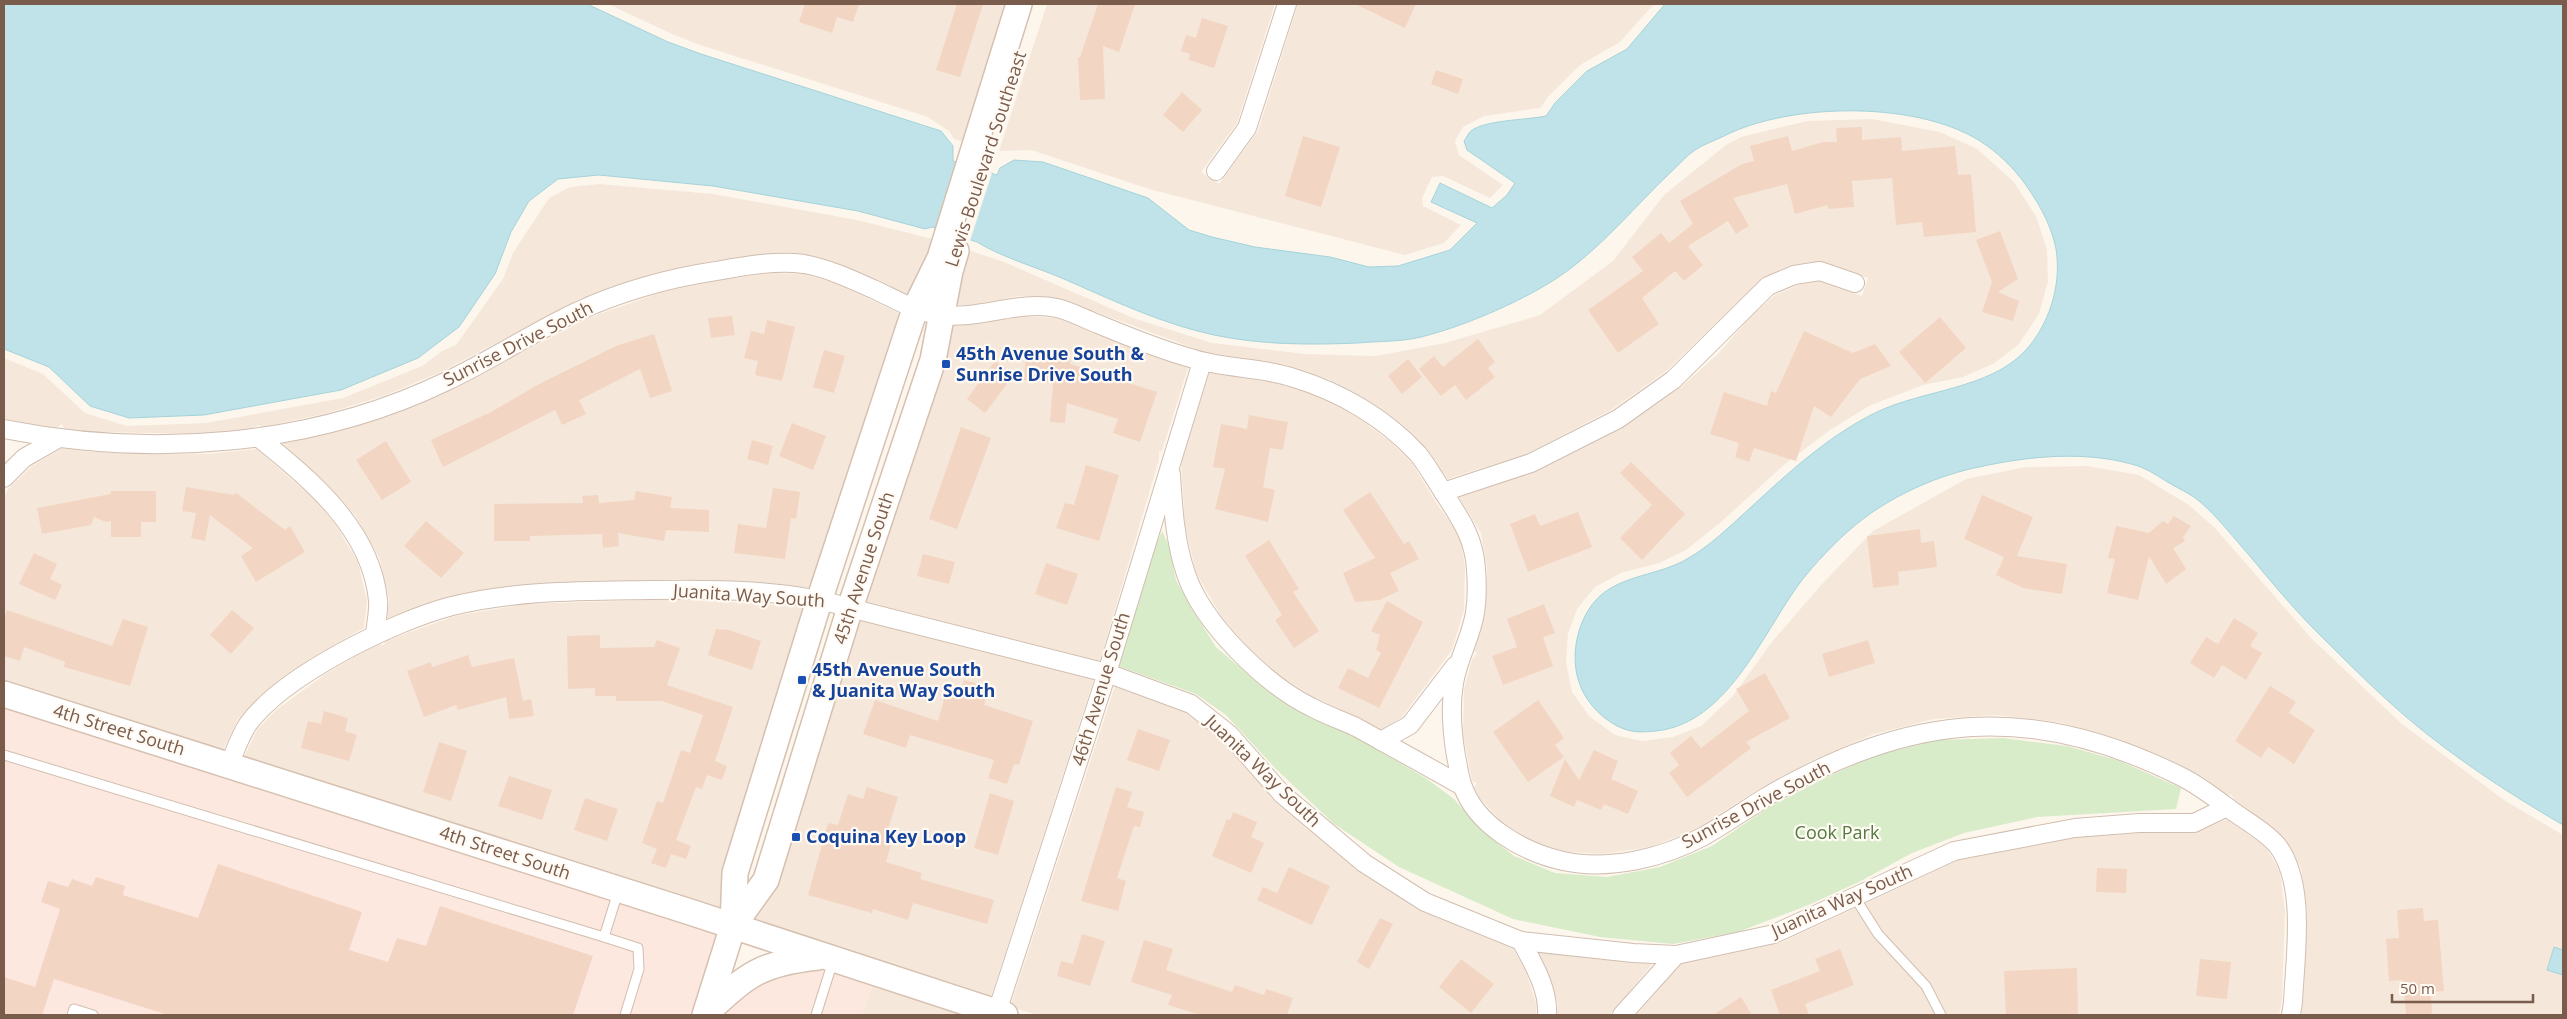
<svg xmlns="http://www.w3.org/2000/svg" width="2567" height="1019" font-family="'Open Sans',sans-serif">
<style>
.residential{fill:#f5e8da}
.commercial{fill:#fde8e0}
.green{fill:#d8ecc9}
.water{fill:#bfe3e8;stroke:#a5d3da}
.pier{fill:#fdf6ec}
.building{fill:#f3d5c3}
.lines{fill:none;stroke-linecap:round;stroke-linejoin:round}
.lane-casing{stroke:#d1beb0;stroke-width:11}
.street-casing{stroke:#d1beb0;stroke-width:20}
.secondary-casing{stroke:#d6c0b0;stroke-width:28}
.lane{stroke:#fff;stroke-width:9}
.street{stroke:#fff;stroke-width:18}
.secondary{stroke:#fff;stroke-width:25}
.transit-dot{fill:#1a4fb4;stroke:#fffaf3;stroke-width:2}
.labels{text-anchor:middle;stroke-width:4.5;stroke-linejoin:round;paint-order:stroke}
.street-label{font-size:18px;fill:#7a5c4d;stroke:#fffaf3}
.transit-label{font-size:18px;font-weight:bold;fill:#164399;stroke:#fffaf3;text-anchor:start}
.park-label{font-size:18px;fill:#537a41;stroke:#fffaf3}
</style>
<rect width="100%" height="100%" fill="#fdf6ec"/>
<g class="residential">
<path d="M608 4H1008L964 142 954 139 949 131 928 117 703 46 672 34Z"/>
<path d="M1047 4H1275L1237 123 1201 172 1219 184 1258 131 1298 4H1654L1620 42 1580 65 1548 97 1540 108 1484 116 1463 127 1455 141 1459 155 1503 185 1490 198 1443 176 1432 177 1422 198 1423 206 1461 225 1444 243 1405 255 1149 189 1031 150 999 151Z"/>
<path d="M1872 119 1940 132 1977 149 2013 181 2036 216 2047 250 2048 281 2039 314 2018 345 1993 364 1963 377 1923 385 1869 406 1830 430 1786 463 1721 522 1686 550 1659 563 1621 573 1595 587 1577 609 1568 634 1566 662 1572 692 1589 716 1615 735 1642 741 1673 737 1701 726 1733 696 1771 643 1822 584 1873 531 1966 479 2026 467 2087 466 2139 475 2189 505 2215 528 2311 638 2402 724 2504 800 2563 835V1015H2302L2307 910 2301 868 2283 836 2235 801 2231 794 2228 796 2203 777 2112 737 2058 722 1996 715 1934 719 1874 734 1817 758 1762 787 1694 830 1650 847 1603 854 1567 852 1531 841 1501 821 1480 798 1474 787 1477 783 1472 781 1463 734 1464 689 1472 660 1477 653 1474 651 1485 615 1487 567 1481 533 1459 497 1537 471 1625 426 1681 387 1718 354 1751 316 1775 295 1798 285 1820 281 1862 296 1868 278 1818 262 1788 266 1763 278 1665 372 1611 410 1526 454 1447 479 1430 453 1405 429 1368 401 1328 379 1286 365 1204 352 1058 298 1020 296 973 305H954L968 250 1004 262 1133 318 1212 343 1305 354 1376 356 1445 343 1540 315 1613 261 1664 195 1726 145 1741 137 1807 121Z"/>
<path d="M599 184 713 194 857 220 933 239 909 296 842 265 807 255 768 254 708 262 654 274 579 299 441 372 386 395 328 413 262 427 258 425 253 429 207 434 93 432 65 429 62 424 56 428 4 419V358L43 374 85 413 127 426 206 423 343 398 422 366 442 351 456 345 503 279 513 253 549 198 570 187Z"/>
<path d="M772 273 804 274 835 283 901 314 812 588 679 579 521 585 449 597 387 619 389 599 379 557 355 515 327 484 282 444 336 432 395 413 452 389 588 318 662 292 713 281Z"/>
<path d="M1021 316 1056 318 1188 368 1162 451H1159V459L1100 661 864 601 950 325 978 324Z"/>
<path d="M1209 373 1283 384 1321 397 1357 417 1391 442 1412 463 1437 504 1460 536 1465 567 1464 610 1452 650 1402 717 1381 730 1315 698 1282 677 1251 651 1221 616 1196 573 1185 526 1181 463Z"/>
<path d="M63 448 94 452 209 454 257 449 312 497 336 525 358 562 367 601 364 628 311 658 261 695 238 719 222 752 4 684V497L9 488 32 466Z"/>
<path d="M681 599 806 607 723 912 243 759 257 730 276 710 324 675 377 644 384 645 385 641 455 616 525 604Z"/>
<path d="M858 620 1094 679 990 1000 835 949 834 945 826 946 750 921Z"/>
<path d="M1115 686 1186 713 1221 740 1276 801 1358 871 1421 911 1513 949 1526 972 1537 1006 1536 1015H1038L1010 1007Z"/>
<path d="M2227 819 2265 846 2280 871 2285 911 2282 1000 2279 1015H1636L1682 963 1780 943 1958 860 2078 837 2140 833H2194Z"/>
<path d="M1539 953 1592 959 1653 963 1610 1015H1557L1558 1003Z"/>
<path d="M874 983 974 1015H861Z"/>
</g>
<g class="commercial">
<path d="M4 705 720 932 696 1008 690 1013 692 1015H4Z"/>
<path d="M825 966 874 983 861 1015H719L749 988 769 977Z"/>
</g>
<path class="green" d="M1162 531 1169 546 1176 580 1192 609 1216 647 1255 680 1287 703 1338 726 1427 779 1454 799 1480 829 1514 856 1555 873 1607 877 1660 867 1712 846 1769 807 1829 776 1873 756 1938 740 2003 738 2067 746 2120 761 2181 788 2176 809 2037 817 1964 833 1912 853 1859 882 1806 906 1738 932 1673 944 1600 937 1513 919 1399 867 1334 824 1276 769 1226 715 1196 694 1118 666 1153 551Z"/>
<g class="water">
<path d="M4 4H587L668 42 701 54 941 131 953 146V161L997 175 1000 168 1014 160 1043 162 1148 198 1189 230 1212 237 1255 247 1330 257 1369 267 1398 266 1450 250 1477 223 1431 202 1440 183 1492 208 1507 195 1515 183 1467 150 1464 141C1466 139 1468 133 1471 131 1484 120 1527 120 1546 116L1555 103 1587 71 1627 49 1665 4H2563V825C2508 793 2453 757 2405 716 2377 692 2350 665 2324 639 2297 613 2273 584 2249 555 2231 535 2215 513 2194 497 2185 491 2175 487 2166 481 2158 476 2147 469 2138 466 2088 450 2029 456 1979 467 1939 475 1896 494 1863 519 1843 534 1822 556 1806 575 1764 627 1731 723 1656 731 1643 732 1636 733 1624 729 1605 722 1587 704 1580 685 1569 657 1577 617 1600 596 1623 575 1660 575 1687 559 1710 546 1730 526 1749 509 1788 473 1829 435 1877 412 1923 390 1988 389 2024 352 2049 326 2062 285 2056 249 2052 228 2042 209 2030 191 2019 174 2003 157 1986 145 1923 100 1791 102 1724 136 1714 141 1704 144 1695 150 1686 156 1679 165 1671 172 1633 208 1598 252 1554 280 1518 303 1462 327 1421 337 1401 342 1379 341 1358 343 1310 345 1261 345 1214 335 1162 324 1112 300 1064 279 1036 267 1001 257 977 242L932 227 925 229 858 211 713 186 599 175 558 179 529 201 511 232 495 274 459 327 418 358 341 390 204 415 129 418 90 406 49 367 4 349Z"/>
<path d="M2554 947 2563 950V975L2547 970Z"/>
</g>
<path class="pier" d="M958 162 992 173 970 241 937 230Z"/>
<g class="building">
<path d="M805 4H859L853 22 837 17 832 33 799 22Z"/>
<path d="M957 4H983L960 77 936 70Z"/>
<path d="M1098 4H1135L1119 52 1103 46 1105 99 1080 100 1078 58 1080 57Z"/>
<path d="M1355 4H1416L1405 28Z"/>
<path d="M1202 18 1228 26 1214 68 1189 60 1190 54 1181 51 1186 35 1196 38Z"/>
<path d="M1436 70 1463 79 1458 94 1431 84Z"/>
<path d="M1182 92 1202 110 1183 132 1163 115Z"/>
<path d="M1862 127V140L1901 137 1902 151 1955 146 1958 175 1971 174 1976 232 1924 237 1922 222 1896 225 1892 178 1852 181 1854 207 1828 209V205L1795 214 1787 184 1733 198 1749 226 1736 234 1728 221 1688 246 1703 265 1684 281 1675 271 1642 298 1659 324 1618 353 1588 310 1643 271 1632 257 1661 233 1669 243 1693 224 1680 201 1742 164 1754 161 1750 146 1788 136 1792 151 1823 142H1837L1836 128Z"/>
<path d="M1303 136 1340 147 1321 207 1285 196Z"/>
<path d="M2000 231 2018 279 1998 292 2019 301 2013 321 1982 312 1992 282 1976 240Z"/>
<path d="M732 316 735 335 711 338 708 318Z"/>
<path d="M1940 317 1966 348 1925 383 1899 352Z"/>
<path d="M767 320 795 327 782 381 755 375 758 361 744 358 751 331 764 334Z"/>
<path d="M1804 331 1853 353 1875 344 1891 366 1860 379 1831 417 1814 406 1796 461 1754 448 1749 462 1735 457 1739 443 1710 434 1724 392 1767 406 1771 391 1776 393Z"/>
<path d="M654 334 672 391 650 398 640 369 579 400 586 414 562 425 555 410 443 467 431 440 491 412 541 383 616 346Z"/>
<path d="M1478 339 1495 362 1488 368 1495 377 1466 400 1455 385 1441 396 1419 369 1434 356 1443 367Z"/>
<path d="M824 350 845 356 834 393 813 387Z"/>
<path d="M1026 354 1070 358V364L1157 392 1140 442 1113 433 1118 419 1067 403 1065 423 1050 422 1053 383 1024 380Z"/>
<path d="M1408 359 1422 377 1402 394 1388 376Z"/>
<path d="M995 361 1014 375 985 413 967 399Z"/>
<path d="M1249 415 1288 422 1283 450 1270 448 1263 487 1275 490 1268 522 1215 509 1225 469 1213 467 1221 424 1247 429Z"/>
<path d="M792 423 826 436 813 470 779 456Z"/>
<path d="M961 427 991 438 957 529 929 519Z"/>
<path d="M752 440 773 446 768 465 747 459Z"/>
<path d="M386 441 411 482 382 500 356 460Z"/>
<path d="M1631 462 1685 514 1642 560 1620 538 1652 505 1620 473Z"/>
<path d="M1086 465 1119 475 1099 541 1056 528 1065 503 1074 505Z"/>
<path d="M186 487 234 495 236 493 285 530 290 526 305 552 256 582 241 556 253 548 210 515 205 541 191 538 196 513 182 511Z"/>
<path d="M773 488 800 492 796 519 791 518 785 559 734 553 738 524 766 528Z"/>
<path d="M111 491H156V522H141V537H111V521L106 522 94 517 91 525 42 534 37 508 111 494Z"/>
<path d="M636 491 672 497 670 508 709 510V532L666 530 664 541 618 533 619 546 603 548 602 534 530 536V541H494V504L583 503 582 496 598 495 599 503 634 500Z"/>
<path d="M1370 492 1404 544 1409 541 1419 559 1390 573 1399 591 1380 600 1355 602 1343 573 1375 558 1343 510Z"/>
<path d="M1982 495 2033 517 2017 556 2067 564 2062 594 2023 588 1996 575 2004 557 1964 539Z"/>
<path d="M1578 512 1592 547 1528 572 1510 524 1535 514 1540 526Z"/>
<path d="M2174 516 2191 526 2183 537 2185 541 2173 548 2186 569 2166 584 2149 556 2138 600 2107 593 2115 559 2108 558 2116 526 2149 533 2163 521 2168 524Z"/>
<path d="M426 521 464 553 441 578 404 546Z"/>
<path d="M1920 529 1921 543 1934 541 1937 567 1898 572 1899 585 1873 588 1867 536Z"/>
<path d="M1269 540 1299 589 1293 592 1319 631 1294 648 1275 620 1282 615 1245 556Z"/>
<path d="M34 553 57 564 50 579 62 585 55 600 19 584Z"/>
<path d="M923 554 955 562 949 584 917 576Z"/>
<path d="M1046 563 1078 574 1067 605 1035 594Z"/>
<path d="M1387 601 1423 622 1379 708 1338 688 1348 668 1368 678 1381 653 1376 650 1380 635 1371 631Z"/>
<path d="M1544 604 1555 633 1543 637 1553 666 1503 685 1492 656 1517 647 1507 619Z"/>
<path d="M7 610 112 646 123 619 148 627 130 686 64 667 65 662 24 647 20 661 4 656V619Z"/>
<path d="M232 610 254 628 231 654 210 635Z"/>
<path d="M2234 618 2258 633 2250 646 2262 653 2246 680 2222 665 2214 678 2190 663 2206 637 2218 644Z"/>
<path d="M716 629 729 630 761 641 752 670 708 655Z"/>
<path d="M600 635V648L654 647 657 640 680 648 667 685 733 707 715 761 727 766 722 780 707 775 702 789 696 787 676 840 691 846 686 859 671 854 666 868 651 863 657 849 642 843 657 801 663 803 681 750 690 753 703 715 662 701H616V696H595V688L568 689 567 636Z"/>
<path d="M1868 640 1875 663 1829 677 1822 654Z"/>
<path d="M468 655 472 667 514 658 523 701 531 699 534 716 509 719 506 697 458 710 456 705 424 717 407 671 431 662 432 667Z"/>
<path d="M1765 673 1790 718 1746 742 1751 748 1687 797 1669 773 1679 765 1670 753 1691 736 1701 748 1749 711 1736 689Z"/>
<path d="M964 680 989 687 984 705 1033 721 1019 765 1014 764 1007 784 988 778 994 760 910 735 906 748 863 734 875 700 938 721 947 689 960 693Z"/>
<path d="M2270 686 2296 702 2289 713 2315 730 2294 764 2268 747 2261 758 2235 741Z"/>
<path d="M1538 700 1564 738 1555 745 1564 757 1528 782 1493 732Z"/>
<path d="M324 711 348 718 345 731 357 735 349 761 301 748 308 721 321 724Z"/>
<path d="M1138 729 1170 740 1159 771 1127 760Z"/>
<path d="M439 742 467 751 451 801 423 792Z"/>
<path d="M1594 750 1618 761 1611 779 1638 791 1628 814 1604 804 1601 810 1577 800 1574 807 1550 796 1565 759 1579 780Z"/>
<path d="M509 776 552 790 542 820 498 806Z"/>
<path d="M867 787 898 797 885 839 892 841 886 862 922 873 920 879 994 900 987 924 913 903 908 920 873 909 872 913 808 895 828 823 838 825 848 794 863 799Z"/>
<path d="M1116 787 1132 792 1127 807 1144 812 1140 827 1134 826 1117 878 1126 881 1118 911 1081 901Z"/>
<path d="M990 793 1014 801 998 855 974 848Z"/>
<path d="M585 798 618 809 607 841 574 830Z"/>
<path d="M1233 812 1257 822 1251 837 1264 843 1251 873 1212 856 1227 819 1230 820Z"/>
<path d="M218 864 362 912 349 950 388 962 397 938 426 946 440 906 593 956 573 1015H168L54 979 42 1015H4V977L35 987 60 909 41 902 48 881 68 887 72 879 92 886 96 877 125 886 123 895 198 918Z"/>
<path d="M1289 867 1330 886 1312 925 1257 900 1263 887 1277 893Z"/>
<path d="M2097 868 2127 869 2126 893 2096 892Z"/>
<path d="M2423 908 2424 921 2438 920 2444 991 2431 992 2432 1015H2406L2403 980 2389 981 2386 939 2399 938 2397 910Z"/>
<path d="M1380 918 1393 924 1369 969 1357 962Z"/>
<path d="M1082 934 1105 941 1090 986 1057 976 1061 961 1073 964Z"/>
<path d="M1144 940 1173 949 1166 970 1232 992 1235 985 1264 995 1266 989 1293 998 1287 1015H1200L1168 1005 1172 995 1131 982Z"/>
<path d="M1840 949 1854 985 1805 1004 1809 1015H1780L1771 990 1820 971 1815 959Z"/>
<path d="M1461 959 1494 984 1471 1013 1439 987Z"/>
<path d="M2200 959 2231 962 2227 999 2196 996Z"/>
<path d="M2077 968 2078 1015H2006L2004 971Z"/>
<path d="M1741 997 1752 1015H1713Z"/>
</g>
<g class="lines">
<g class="lane-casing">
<g id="lane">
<path d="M4 755 604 937 618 892"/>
<path d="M1854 896 1878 934 1926 986 1941 1015"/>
<path d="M604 937 638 948 639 969 625 1015"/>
<path d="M72 1015 74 1009 93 1015"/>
<path d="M816 1015 833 961"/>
</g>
</g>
<g class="street-casing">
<g id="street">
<path d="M1216 171 1247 128 1287 4"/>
<path d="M4 429C151 458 311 447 447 381 491 360 532 333 576 312 620 292 669 278 716 271 744 266 776 260 804 264 827 268 851 279 873 289 895 299 916 312 940 315 980 320 1018 300 1057 308 1070 311 1085 319 1098 324 1129 337 1161 350 1194 359 1227 369 1262 367 1294 378 1340 392 1385 418 1418 454 1427 465 1434 478 1442 490 1459 517 1474 536 1476 569 1477 582 1477 600 1475 613 1471 637 1458 659 1454 683 1450 706 1452 732 1456 756 1458 765 1459 775 1462 784 1475 825 1523 852 1563 861 1609 871 1663 858 1704 836 1725 824 1745 810 1766 797 1910 713 2031 701 2182 777 2200 786 2215 798 2231 810 2246 821 2265 831 2277 845 2307 884 2295 956 2293 1002L2291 1015"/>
<path d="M259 438C311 480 371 529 378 600 379 611 376 623 375 634"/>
<path d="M1171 474C1173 508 1175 542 1186 574 1203 624 1265 684 1311 707 1326 715 1341 720 1356 727 1392 747 1427 766 1462 786"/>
<path d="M4 478 24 458 59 438"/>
<path d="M1443 492 1531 463 1618 419 1673 380 1768 286 1794 275 1820 271 1855 283"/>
<path d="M1381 741 1410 725 1455 666"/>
<path d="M229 765C235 751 240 736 248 724 284 675 394 621 452 606 517 590 585 591 651 590 715 589 790 589 850 608L1107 673 1191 704 1229 734 1282 794 1364 863 1425 902 1521 941 1633 953 1676 955 1774 934 1954 851 2075 828 2139 823H2194L2227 807"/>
<path d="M1521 941C1533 963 1549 990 1547 1015"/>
<path d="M996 1015 1107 673 1202 362"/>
<path d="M1622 1015 1676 955"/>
</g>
</g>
<g class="secondary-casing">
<g id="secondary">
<path d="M4 694 687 911 1005 1015"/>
<path d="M733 926 766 880 850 608 933 360 950 271 956 251"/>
<path d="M707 1012C748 974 761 963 818 957"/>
<path d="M705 1015 733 926 735 873 820 598 915 309 940 258 1019 4"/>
</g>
</g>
<use href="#lane" class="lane"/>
<use href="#street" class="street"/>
<use href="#secondary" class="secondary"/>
</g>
<g class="transit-dot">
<rect x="941" y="359" width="10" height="10" rx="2.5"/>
<rect x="797" y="675" width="10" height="10" rx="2.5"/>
<rect x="791" y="832" width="10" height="10" rx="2.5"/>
</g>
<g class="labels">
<g class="street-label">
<text transform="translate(986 159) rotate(-72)" y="6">Lewis Boulevard Southeast</text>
<text transform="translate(518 344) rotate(-27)" y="6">Sunrise Drive South</text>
<text transform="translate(864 568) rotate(-72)" y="6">45th Avenue South</text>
<text transform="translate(749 596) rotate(4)" y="6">Juanita Way South</text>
<text transform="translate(1101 689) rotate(-73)" y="6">46th Avenue South</text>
<text transform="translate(119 730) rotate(17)" y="6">4th Street South</text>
<text transform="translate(1263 771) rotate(44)" y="6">Juanita Way South</text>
<text transform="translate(1756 805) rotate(-28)" y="6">Sunrise Drive South</text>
<text transform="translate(505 853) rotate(18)" y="6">4th Street South</text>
<text transform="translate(1842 901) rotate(-24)" y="6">Juanita Way South</text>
</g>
<g class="transit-label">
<text x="956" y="360">45th Avenue South &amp;<tspan x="956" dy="21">Sunrise Drive South</tspan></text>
<text x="812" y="676">45th Avenue South<tspan x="812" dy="21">&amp; Juanita Way South</tspan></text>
<text x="806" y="843">Coquina Key Loop</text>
</g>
<g class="park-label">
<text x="1837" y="839">Cook Park</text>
</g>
</g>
<rect width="2567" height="1019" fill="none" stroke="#7a5c4d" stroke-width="10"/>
<path d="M2392 994v8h141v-8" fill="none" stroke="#7a5c4d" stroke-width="2.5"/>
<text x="2400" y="994" font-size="15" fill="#7a5c4d" stroke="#fffaf3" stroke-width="4" paint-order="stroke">50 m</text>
</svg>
